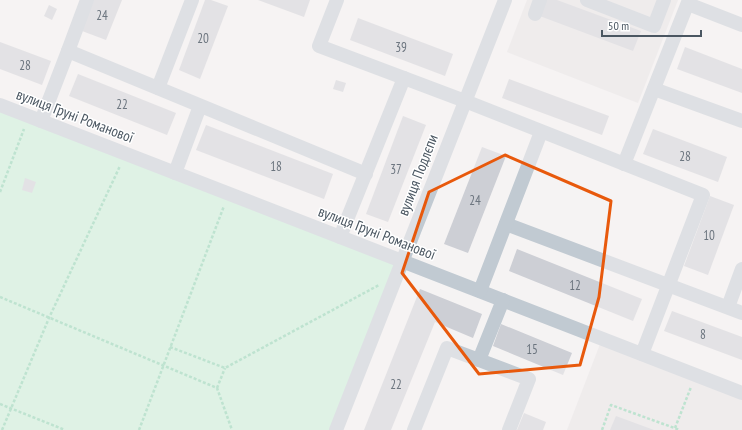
<svg xmlns="http://www.w3.org/2000/svg" width="742" height="430" font-family="'PT Sans Narrow',sans-serif">
<style>
.education{fill:#e6e4e5}
.green{fill:#c3f1d5}
.building{fill:#cdcfd5}
.lines{fill:none;stroke-linecap:round;stroke-linejoin:round}
.path{stroke:#7ad0a6;stroke-width:2.5;stroke-dasharray:3 2;stroke-linecap:butt}
.minor{stroke:#c1cad2;stroke-width:14}
.marked{fill:none;stroke:#e8590c;stroke-width:3;stroke-linejoin:round}
.labels{text-anchor:middle;stroke-width:3;stroke-linejoin:round;paint-order:stroke}
.number-label{font-size:13px;fill:#6b747e}
.street-label{font-size:15px;fill:#4a5661;stroke:#fff}
</style>
<rect width="100%" height="100%" fill="#f5f3f3"/>
<g class="education">
<path d="M527 0H678L638 103 507 52Z"/>
<path d="M602 339 742 393V430H567Z"/>
</g>
<path class="green" d="M0 105 403 262 336 430H0Z"/>
<g class="building">
<path d="M94 0H122L106 40 82 31Z"/>
<path d="M205 0H211L228 6 200 79 179 70Z"/>
<path d="M258 0H310L304 17Z"/>
<path d="M543 0H557L641 31 633 51 537 15Z"/>
<path d="M49 5 57 9 52 20 44 16Z"/>
<path d="M358 18 453 54 445 76 350 40Z"/>
<path d="M0 42 51 61 42 85 0 69Z"/>
<path d="M685 47 742 69V93L677 69Z"/>
<path d="M78 74 176 113 167 135 69 96Z"/>
<path d="M509 79 609 116 602 135 502 98Z"/>
<path d="M336 80 346 83 343 92 333 89Z"/>
<path d="M403 116 426 125 388 222 366 214Z"/>
<path d="M206 125 333 174 324 199 196 150Z"/>
<path d="M653 129 727 157 718 182 643 154Z"/>
<path d="M482 147 506 156 468 253 444 244Z"/>
<path d="M25 178 36 182 32 193 22 190Z"/>
<path d="M710 196 734 205 708 275 684 266Z"/>
<path d="M517 249 642 299 633 321 509 271Z"/>
<path d="M420 289 482 314 473 338 435 322 391 430H364Z"/>
<path d="M672 311 742 337V360L664 331Z"/>
<path d="M501 324 572 353 563 375 493 346Z"/>
<path d="M524 413 546 422 543 430H517Z"/>
<path d="M616 416 654 430H610Z"/>
</g>
<g class="lines">
<g class="path">
<path d="M0 192 24 129"/>
<path d="M0 297 217 388 232 430"/>
<path d="M170 347 225 368 379 285"/>
<path d="M217 388 225 368"/>
<path d="M0 404 65 430"/>
<path d="M675 428 691 387"/>
<path d="M2 430 49 318 120 166"/>
<path d="M139 430 224 206"/>
<path d="M602 430 611 405 680 430"/>
</g>
<g class="minor">
<path d="M337 0 319 46 465 101 703 195 642 354"/>
<path d="M587 0 654 26 664 0"/>
<path d="M688 4 742 25"/>
<path d="M535 14 540 0"/>
<path d="M68 51 87 0"/>
<path d="M158 88 192 0"/>
<path d="M654 89 742 121"/>
<path d="M0 105 742 393"/>
<path d="M41 121 68 51 366 174"/>
<path d="M624 164 689 0"/>
<path d="M175 173 200 106"/>
<path d="M506 224 742 313"/>
<path d="M340 237 404 78"/>
<path d="M480 291 541 132"/>
<path d="M728 307 742 269"/>
<path d="M479 360 529 379 509 430"/>
<path d="M336 430 505 0"/>
<path d="M414 430 447 348 479 360 503 300"/>
</g>
</g>
<path d="M0 0H742V430H0ZM505 155 611 201 599 297 580 365 479 374 402 273 429 192Z" fill="#f5f3f3" fill-opacity=".55" fill-rule="evenodd"/>
<path class="marked" d="M505 155 611 201 599 297 580 365 479 374 402 273 429 192Z"/>
<g class="labels">
<g class="number-label">
<text x="102" y="20">24</text>
<text x="203" y="43">20</text>
<text x="401" y="52">39</text>
<text x="25" y="70">28</text>
<text x="122" y="109">22</text>
<text x="685" y="161">28</text>
<text x="276" y="171">18</text>
<text x="396" y="174">37</text>
<text x="475" y="205">24</text>
<text x="709" y="240">10</text>
<text x="575" y="290">12</text>
<text x="703" y="339">8</text>
<text x="532" y="354">15</text>
<text x="396" y="389">22</text>
</g>
<g class="street-label">
<text transform="translate(75 116) rotate(21)" y="5">вулиця Груні Романової</text>
<text transform="translate(418 175) rotate(-69)" y="5">вулиця Подлєпи</text>
<text transform="translate(377 233) rotate(21)" y="5">вулиця Груні Романової</text>
</g>
</g>
<path d="M602 30v6h99v-6" fill="none" stroke="#4a5661" stroke-width="2"/>
<text x="608" y="30" font-size="12" fill="#4a5661" stroke="#ffffff" stroke-width="3" paint-order="stroke">50 m</text>
</svg>
